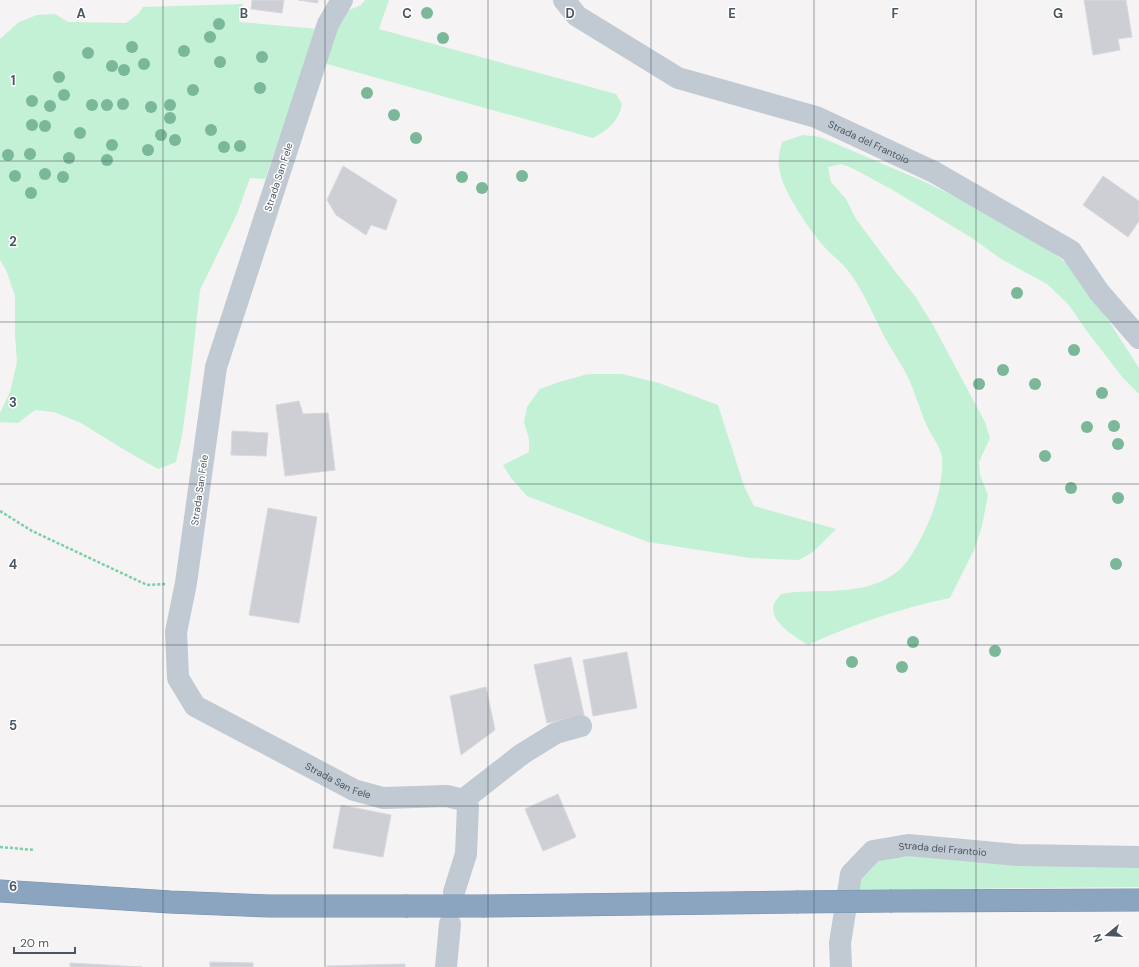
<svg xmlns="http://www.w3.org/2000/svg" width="1139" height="967" font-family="'DM Sans',sans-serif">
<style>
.green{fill:#c3f1d5}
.building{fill:#cdcfd5;stroke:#d7d9de}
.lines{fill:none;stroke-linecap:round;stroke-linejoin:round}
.highway-casing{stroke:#7690ad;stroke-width:23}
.path{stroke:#7ad0a6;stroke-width:2.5;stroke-dasharray:3 2;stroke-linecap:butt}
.minor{stroke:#c1cad2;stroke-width:22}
.highway{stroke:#8ba5c1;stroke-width:22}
.highway-bridge-casing{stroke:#7690ad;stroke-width:23;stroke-linecap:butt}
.highway-bridge{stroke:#8ba5c1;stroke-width:22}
.tree{fill:#7bb799}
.grid{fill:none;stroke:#4a5661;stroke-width:1;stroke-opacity:0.55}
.labels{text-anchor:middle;stroke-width:3;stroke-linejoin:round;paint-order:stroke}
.street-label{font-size:10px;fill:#4a5661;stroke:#fff}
.grid-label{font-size:13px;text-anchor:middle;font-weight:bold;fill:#4a5661;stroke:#fff;stroke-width:3;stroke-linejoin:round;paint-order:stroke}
</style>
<rect width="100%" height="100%" fill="#f5f3f3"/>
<g class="green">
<path d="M365 0H389L379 29 616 94 622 104C619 121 608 130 593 138L320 62 335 16 361 5Z"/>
<path d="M243 4 239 22 318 29 265 179 250 178 237 214 200 290 191 370 182 436 176 462 158 469 123 449 81 423 54 412 35 410 18 423 0 422V413L10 392 17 362 15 334V296L6 270 0 260V39L19 22 37 15 55 14 68 22 126 23 138 14 143 7Z"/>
<path d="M803 135 820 137 925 182 1007 222 1067 263 1107 318 1139 368V394L1123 378 1086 330 1069 305 1047 284 1001 259 972 238 891 189 854 169 842 164 828 167 831 182 846 199 856 219 894 270 915 296 933 325 985 422 990 438 979 462 980 475 988 495 982 526 974 550 950 598C902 608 853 624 808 645 796 637 768 622 774 604 775 601 779 597 781 594 815 588 854 596 886 579 906 569 915 550 925 530 935 510 944 479 942 457 941 448 931 435 927 426 920 410 915 392 907 375 900 362 891 349 884 336 872 313 862 287 845 267 840 261 833 256 827 250 811 232 781 190 779 167 778 158 780 150 782 142Z"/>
<path d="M588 374H622L659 383 718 405 744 486 754 506 836 529 813 552 799 560 750 558 648 542 527 496 511 478 503 465 529 452V439L524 422 527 407 540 389 559 382Z"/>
<path d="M878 855 1139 861V887L851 890Z"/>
</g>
<g class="building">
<path d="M252 0H284L282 13 251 9Z"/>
<path d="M298 0H318V3Z"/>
<path d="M1084 0H1126L1132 37 1118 39 1120 50 1093 55Z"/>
<path d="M343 166 397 200 386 230 371 225 366 235 336 215 327 200Z"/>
<path d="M1103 176 1139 201V221L1128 237 1083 205Z"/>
<path d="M299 401 303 414 328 413 335 470 285 476 276 405Z"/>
<path d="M232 431 268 433 266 456 231 455Z"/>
<path d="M268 508 317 517 299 623 249 615Z"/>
<path d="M627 652 637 708 593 716 583 660Z"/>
<path d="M571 657 584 715 547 723 534 665Z"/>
<path d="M486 687 495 730 461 755 450 696Z"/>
<path d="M558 794 576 837 543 851 525 809Z"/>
<path d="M341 805 391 815 383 857 333 848Z"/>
<path d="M210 962 253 963V967H210Z"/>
<path d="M70 963 142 967H70Z"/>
<path d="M405 964V967H327V966Z"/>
</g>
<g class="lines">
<g class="highway-casing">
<g id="highway">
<path d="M0 891 170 902 269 906H405"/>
<path d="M892 901 1139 900"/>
<path d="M485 906 796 902"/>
</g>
</g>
<g class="path">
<path d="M0 511 32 531 147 585 165 584"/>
<path d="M0 847 35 850"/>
</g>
<g class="minor">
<path id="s1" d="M342 0 328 24 216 367 186 583 176 632 178 678 195 706 354 790 383 798 447 796 463 800"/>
<path id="s2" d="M564 0 577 16 678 78 816 117 934 172 1071 251 1099 292 1139 338"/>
<path d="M454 892 466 854 468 806 463 800 522 754 556 733 581 726"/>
<path d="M446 967 450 924"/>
<path id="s3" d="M841 967 840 943 851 874 873 851 908 845 1018 855 1139 857"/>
</g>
<use href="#highway" class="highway"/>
<g class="highway-bridge-casing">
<g id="highway-bridge">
<path d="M796 902 892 901"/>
<path d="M405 906H485"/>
</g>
</g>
<use href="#highway-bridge" class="highway-bridge"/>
</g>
<g class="tree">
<circle cx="427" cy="13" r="6"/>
<circle cx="219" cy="24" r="6"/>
<circle cx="210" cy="37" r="6"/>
<circle cx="443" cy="38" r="6"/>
<circle cx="132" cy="47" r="6"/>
<circle cx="184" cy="51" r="6"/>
<circle cx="88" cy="53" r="6"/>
<circle cx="262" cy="57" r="6"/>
<circle cx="220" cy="62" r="6"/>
<circle cx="144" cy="64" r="6"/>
<circle cx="112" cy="66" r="6"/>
<circle cx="124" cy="70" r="6"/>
<circle cx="59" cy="77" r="6"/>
<circle cx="260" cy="88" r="6"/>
<circle cx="193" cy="90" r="6"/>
<circle cx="367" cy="93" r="6"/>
<circle cx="64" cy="95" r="6"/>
<circle cx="32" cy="101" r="6"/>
<circle cx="123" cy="104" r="6"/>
<circle cx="92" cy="105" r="6"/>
<circle cx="107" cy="105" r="6"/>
<circle cx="170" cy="105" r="6"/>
<circle cx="50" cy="106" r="6"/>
<circle cx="151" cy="107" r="6"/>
<circle cx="394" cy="115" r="6"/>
<circle cx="170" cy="118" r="6"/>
<circle cx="32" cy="125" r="6"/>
<circle cx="45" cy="126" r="6"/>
<circle cx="211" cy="130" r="6"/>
<circle cx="80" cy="133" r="6"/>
<circle cx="161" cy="135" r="6"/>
<circle cx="416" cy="138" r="6"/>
<circle cx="175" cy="140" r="6"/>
<circle cx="112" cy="145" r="6"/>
<circle cx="240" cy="146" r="6"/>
<circle cx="224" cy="147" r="6"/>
<circle cx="148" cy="150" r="6"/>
<circle cx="30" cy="154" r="6"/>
<circle cx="8" cy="155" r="6"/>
<circle cx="69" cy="158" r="6"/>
<circle cx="107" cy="160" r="6"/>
<circle cx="45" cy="174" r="6"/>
<circle cx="15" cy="176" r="6"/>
<circle cx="522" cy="176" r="6"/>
<circle cx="63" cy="177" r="6"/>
<circle cx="462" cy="177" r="6"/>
<circle cx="482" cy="188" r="6"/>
<circle cx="31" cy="193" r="6"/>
<circle cx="1017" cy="293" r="6"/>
<circle cx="1074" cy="350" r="6"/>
<circle cx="1003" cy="370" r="6"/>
<circle cx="979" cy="384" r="6"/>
<circle cx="1035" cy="384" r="6"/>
<circle cx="1102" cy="393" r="6"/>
<circle cx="1114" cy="426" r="6"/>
<circle cx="1087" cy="427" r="6"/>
<circle cx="1118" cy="444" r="6"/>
<circle cx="1045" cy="456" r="6"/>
<circle cx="1071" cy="488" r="6"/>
<circle cx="1118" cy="498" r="6"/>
<circle cx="1116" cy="564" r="6"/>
<circle cx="913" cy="642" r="6"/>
<circle cx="995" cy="651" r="6"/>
<circle cx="852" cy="662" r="6"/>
<circle cx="902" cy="667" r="6"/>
</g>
<path class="grid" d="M163 0V967M325 0V967M488 0V967M651 0V967M814 0V967M976 0V967M0 161H1139M0 322H1139M0 484H1139M0 645H1139M0 806H1139"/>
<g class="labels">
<g class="street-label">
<text dy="4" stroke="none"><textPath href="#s2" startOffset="341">Strada del Frantoio</textPath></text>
<text transform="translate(278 177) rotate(-72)" y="4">Strada San Fele</text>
<text transform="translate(199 490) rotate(-82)" y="4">Strada San Fele</text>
<text dy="4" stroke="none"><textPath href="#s1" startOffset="897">Strada San Fele</textPath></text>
<text dy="4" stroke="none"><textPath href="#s3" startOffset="196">Strada del Frantoio</textPath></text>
</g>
</g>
<g class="grid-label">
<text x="81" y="18">A</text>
<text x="244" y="18">B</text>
<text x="407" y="18">C</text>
<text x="570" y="18">D</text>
<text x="732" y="18">E</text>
<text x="895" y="18">F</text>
<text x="1058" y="18">G</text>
<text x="13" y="85">1</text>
<text x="13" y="246">2</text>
<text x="13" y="407">3</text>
<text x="13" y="569">4</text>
<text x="13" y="730">5</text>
<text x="13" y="891">6</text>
</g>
<g transform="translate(1107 935) rotate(252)" stroke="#ffffff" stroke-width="3" paint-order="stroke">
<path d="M0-3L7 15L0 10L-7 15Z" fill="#4a5661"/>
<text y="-6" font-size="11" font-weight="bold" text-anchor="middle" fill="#4a5661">N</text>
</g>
<path d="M14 947v6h61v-6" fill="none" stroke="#4a5661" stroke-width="2"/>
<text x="20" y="947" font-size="12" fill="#4a5661" stroke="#ffffff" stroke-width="3" paint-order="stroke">20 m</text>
</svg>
